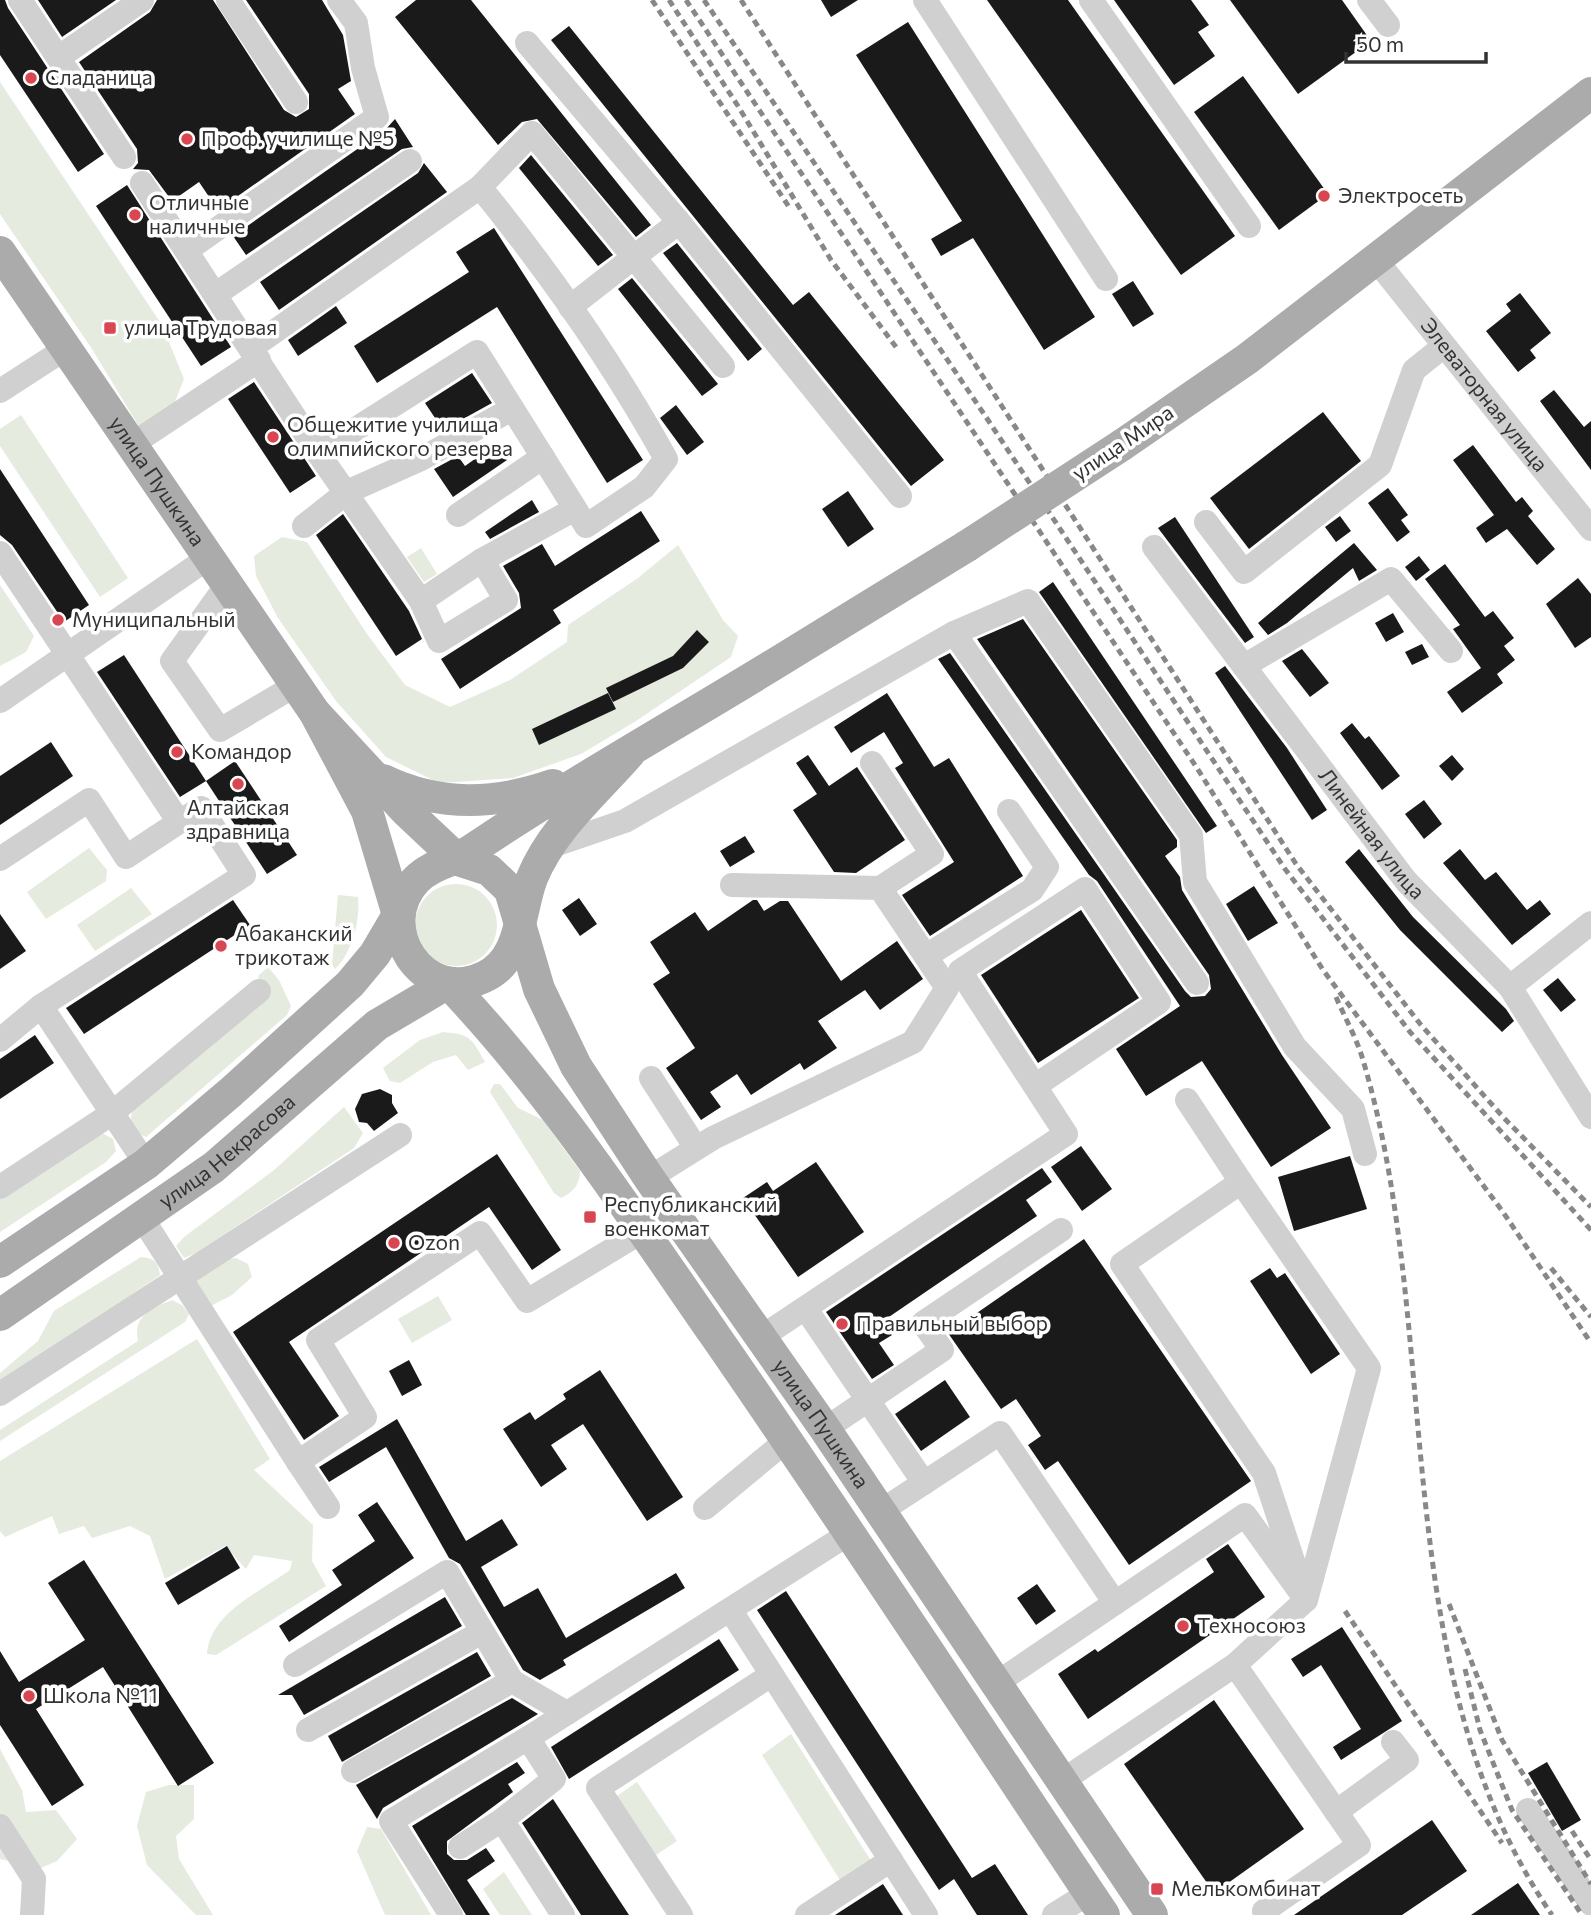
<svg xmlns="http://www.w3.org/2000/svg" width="1591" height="1915" font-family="Commissioner,sans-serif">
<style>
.green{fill:#e5ebdf}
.building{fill:#1a1a1a}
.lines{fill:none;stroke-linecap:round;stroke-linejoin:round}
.minor{stroke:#d0d0d0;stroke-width:24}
.major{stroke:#ababab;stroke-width:32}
.rail{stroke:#888;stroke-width:5;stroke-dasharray:7 5;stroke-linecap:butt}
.major-bridge{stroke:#ababab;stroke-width:32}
.poi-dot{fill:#d84651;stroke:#fff;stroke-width:2.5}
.labels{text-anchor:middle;stroke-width:7;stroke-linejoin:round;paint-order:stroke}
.poi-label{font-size:21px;fill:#333;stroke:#fff;text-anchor:start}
.street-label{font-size:21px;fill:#333;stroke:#fff}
</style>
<rect width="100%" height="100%" fill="#fff"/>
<g class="green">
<path d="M0 82 162 325 184 379 172 409 143 433 92 349 0 214Z"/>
<path d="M21 415 128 578 100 597 0 446V429Z"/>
<path d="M282 537 307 542 367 634 405 685 450 707 510 680 567 642 568 625 638 578 678 545 723 620 738 636 731 657 636 721 581 754 513 778 439 783 386 757 336 701 278 618 256 576 254 556Z"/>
<path d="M421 548 437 574 424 582 407 557Z"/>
<path d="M0 585 34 636 26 652 0 666Z"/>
<path d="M89 848 107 870 106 881 46 919 27 892Z"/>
<circle cx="456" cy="925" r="41"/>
<path d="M131 888 152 914 95 951 77 925Z"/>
<path d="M338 895 358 897C360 921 353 951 335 969L332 964Z"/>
<path d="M268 967 279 980 291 1006 287 1015 146 1137C132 1131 129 1127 132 1112L264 996 258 976Z"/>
<path d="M443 1032C471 1034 472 1039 485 1062L468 1070 456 1055 433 1062 400 1083 390 1081 383 1068 420 1040Z"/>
<path d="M494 1084H500L518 1108 543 1120 580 1171C580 1185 573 1192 561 1198L554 1193 490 1092Z"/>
<path d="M344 1107 363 1133 354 1148 196 1253 184 1258 176 1246 184 1237 274 1170Z"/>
<path d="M102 1133 113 1139 116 1151 106 1162 0 1232V1194Z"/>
<path d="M141 1257C154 1258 158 1262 160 1275L0 1385V1373L38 1341 54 1311Z"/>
<path d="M236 1258 248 1264 252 1277 232 1295 205 1309 195 1279 223 1260Z"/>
<path d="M438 1296 452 1320 412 1343 398 1319Z"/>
<path d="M172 1300 182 1305 189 1314 185 1322 0 1441V1430L138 1341C133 1316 150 1309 172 1300Z"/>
<path d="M197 1339 270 1459 254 1470 313 1525 312 1561 326 1586 216 1655 207 1654C210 1613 260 1592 290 1570L292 1561 254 1555 246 1569 225 1546 165 1579 150 1536 130 1526 92 1538 84 1526 59 1534 52 1516 5 1537 0 1531V1461Z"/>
<path d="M791 1734 873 1864 843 1885 762 1755Z"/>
<path d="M0 1749 22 1790 26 1812 56 1810 77 1839 57 1861 20 1877 13 1862 0 1859Z"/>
<path d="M637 1782 677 1841 650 1859 611 1800Z"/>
<path d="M169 1785H194V1819L176 1836 179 1859 213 1915H196L147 1865 137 1826 146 1792Z"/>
<path d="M367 1827 381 1829 431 1915H385L357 1851Z"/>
<path d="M504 1872 532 1915H500L483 1889Z"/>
</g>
<g class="building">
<path d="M0 0H5L8 8 104 154 78 172 0 55Z"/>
<path d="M38 0H116L62 37Z"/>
<path d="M157 0H213L284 110 296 117 309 109V94L246 0H322L343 35 351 81 338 89 355 114 218 210 199 182 172 201 149 170 133 169 138 163 137 149 79 62 150 12Z"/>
<path d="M416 0H471L651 225 636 237 537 119 522 122 498 145 395 17Z"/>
<path d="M821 0H858L831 17Z"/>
<path d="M987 0H1068L1235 236 1181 275Z"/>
<path d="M1114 0H1191L1209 25 1198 32 1215 56 1174 85Z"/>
<path d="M1230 0H1342L1371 41 1298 94Z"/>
<path d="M908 22 1095 317 1044 350 973 238 941 256 931 239 962 221 856 55Z"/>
<path d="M569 26 793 305 809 292 944 460 911 486 551 40Z"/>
<path d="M1243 76 1328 194 1279 230 1194 112Z"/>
<path d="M395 119 413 147 402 149 246 255 233 236 386 129Z"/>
<path d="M531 155 613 255 598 266 519 168Z"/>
<path d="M424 163 447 192 279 310 260 282 418 173Z"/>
<path d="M127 185 231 347 201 366 96 206Z"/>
<path d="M494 228 643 460 607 483 497 307 377 383 354 346 469 272 456 252Z"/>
<path d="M677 243 762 349 748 361 663 253Z"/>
<path d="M632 278 718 384 702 396 618 289Z"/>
<path d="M1133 281 1154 314 1133 327 1112 294Z"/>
<path d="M1520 293 1551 333 1530 350 1536 358 1518 372 1486 331 1511 311 1506 304Z"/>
<path d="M336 306 347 323 298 356 288 340Z"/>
<path d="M472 373 492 403 443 430 425 403Z"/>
<path d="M254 382 316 476 290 493 228 399Z"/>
<path d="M1554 390 1584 427 1591 421V470L1540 401Z"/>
<path d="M676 405 704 442 687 455 660 418Z"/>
<path d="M1323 412 1361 461 1249 549 1210 498Z"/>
<path d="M496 444 507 460 453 497 434 469 458 456 465 466Z"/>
<path d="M1473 445 1516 502 1522 497 1533 511 1528 516 1555 549 1537 565 1507 529 1486 543 1476 528 1494 515 1453 460Z"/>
<path d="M0 469 89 605 64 622 12 545 0 535Z"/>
<path d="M1388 488 1408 515 1401 520 1410 532 1397 542 1368 503Z"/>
<path d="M848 491 874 529 848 547 822 509Z"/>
<path d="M532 500 539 512 490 539 485 532Z"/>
<path d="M641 511 660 541 553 610 561 623 460 689 441 659 521 608 519 593 503 566 542 544 555 566Z"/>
<path d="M343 514 409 611 422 639 396 656 316 535Z"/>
<path d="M1340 516 1351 531 1336 542 1325 527Z"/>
<path d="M1175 517 1254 637 1245 643 1158 528Z"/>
<path d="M1354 543 1377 570 1359 581 1353 568 1287 623 1268 635 1258 623Z"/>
<path d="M1419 556 1430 570 1416 581 1405 567Z"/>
<path d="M1445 564 1485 617 1493 611 1514 638 1504 646 1515 660 1497 674 1503 683 1462 713 1447 692 1481 668 1453 629 1460 625 1425 579Z"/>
<path d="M1578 578 1591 594V637L1575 648 1546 604Z"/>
<path d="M1053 582 1217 826 1206 833 1039 592Z"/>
<path d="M1393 613 1404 632 1386 642 1375 623Z"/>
<path d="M1023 619 1177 840V847L1165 856 1180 877 1182 890 1282 1055 1331 1128 1271 1167 1202 1061 1146 1096 1116 1049 1180 1006 1097 881 1089 875 938 659 950 653 1185 991 1191 997 1205 996 1211 989 1209 975 977 639Z"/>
<path d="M697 630 709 642 683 668 613 702 606 688 673 656Z"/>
<path d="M1422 644 1429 657 1412 665 1405 652Z"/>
<path d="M1302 649 1329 683 1310 697 1282 661Z"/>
<path d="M124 655 206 781 180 797 97 672Z"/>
<path d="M1225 666 1287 748 1327 810 1312 820 1215 673Z"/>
<path d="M608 693 616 709 539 745 532 729Z"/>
<path d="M887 693 934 767 949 758 1023 876 930 936 902 895 954 862 895 768 903 763 884 732 851 753 834 727Z"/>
<path d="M1352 723 1365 739 1369 736 1400 776 1382 790 1340 733Z"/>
<path d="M51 742 73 776 0 825V776Z"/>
<path d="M808 755 829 786 857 767 905 840 856 873 834 872 793 810 817 794 796 763Z"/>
<path d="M1452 755 1464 769 1452 781 1439 766Z"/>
<path d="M235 761 297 855 267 874 206 781Z"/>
<path d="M1424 800 1442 824 1424 839 1405 814Z"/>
<path d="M745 836 755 852 730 867 720 851Z"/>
<path d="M1359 849 1413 917 1506 1009 1514 1021 1502 1032 1400 930 1345 862Z"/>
<path d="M1460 849 1485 880 1496 872 1527 910 1540 900 1551 914 1512 945 1443 863Z"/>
<path d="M1254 886 1278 923 1248 941 1226 904Z"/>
<path d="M579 898 597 924 580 936 562 910Z"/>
<path d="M233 900 250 925 84 1034 66 1008Z"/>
<path d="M753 900H757L764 911 780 901H788L841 981 897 941 923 979 880 1010 865 990 818 1021 837 1048 804 1070 800 1063 751 1095 737 1074 710 1092 721 1107 701 1120 666 1068 695 1048 653 984 670 973 650 942 695 912 708 931Z"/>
<path d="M1081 910 1139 998 1038 1063 981 975Z"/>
<path d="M0 914 26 951 0 969Z"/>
<path d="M1558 978 1576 1000 1561 1012 1543 990Z"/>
<path d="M35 1035 54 1063 0 1099V1059Z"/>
<path d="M380 1089 392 1095V1103L398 1113 374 1131 367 1123 359 1122 355 1109 362 1094Z"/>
<path d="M1081 1146 1112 1189 1082 1211 1051 1167Z"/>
<path d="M497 1154 561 1250 532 1270 489 1207 289 1342 339 1416 304 1440 233 1332Z"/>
<path d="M1350 1156 1367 1209 1294 1231 1278 1177Z"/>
<path d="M816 1162 864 1232 798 1277 743 1198 767 1182 773 1191Z"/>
<path d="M1042 1168 1052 1182 1026 1200 1037 1216 883 1321 892 1335 879 1343 894 1365 872 1379 826 1312Z"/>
<path d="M1084 1239 1251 1481 1129 1565 1058 1461 1045 1470 1028 1445 1041 1436 1016 1399 1001 1409 948 1333Z"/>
<path d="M1270 1268 1277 1278 1285 1273 1340 1354 1311 1374 1250 1281Z"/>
<path d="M409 1360 422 1385 402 1396 389 1371Z"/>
<path d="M600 1370 683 1497 647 1521 583 1424 551 1445 567 1469 541 1487 503 1429 530 1412 535 1420 566 1399 563 1394Z"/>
<path d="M945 1380 970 1417 921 1451 895 1414Z"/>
<path d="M397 1419 466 1541 502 1519 518 1545 481 1567 504 1607 538 1588 566 1638 676 1573 685 1588 563 1660 566 1665 540 1680 523 1670 460 1564 449 1558 386 1447 329 1482 319 1467Z"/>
<path d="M377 1502 414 1558 289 1642 279 1626 342 1585 332 1570 375 1541 358 1515Z"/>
<path d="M1228 1544 1265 1597 1088 1719 1058 1674 1095 1649 1098 1652 1214 1572 1206 1559Z"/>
<path d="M227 1546 240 1568 178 1605 165 1583Z"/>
<path d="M84 1560 214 1763 178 1786 103 1667 36 1709 84 1785 52 1806 0 1725V1651L19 1682 85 1640 48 1583Z"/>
<path d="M1037 1584 1056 1611 1036 1625 1017 1598Z"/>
<path d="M786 1591 972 1878 995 1864 1028 1915H977L954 1879 939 1890 757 1610Z"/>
<path d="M445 1597 462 1626 304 1715 292 1695H278Z"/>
<path d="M1342 1627 1402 1721 1341 1760 1333 1747 1361 1729 1321 1665 1303 1677 1291 1659Z"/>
<path d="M719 1639 739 1670 569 1779 551 1747Z"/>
<path d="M477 1652 491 1676 342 1762 328 1736Z"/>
<path d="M512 1698 538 1714 383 1808 377 1819 356 1785Z"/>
<path d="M1214 1700 1304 1829 1214 1893 1124 1764Z"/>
<path d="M517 1762 525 1773 508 1784 513 1792 447 1841V1854L454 1860H467L486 1848 495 1861 467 1880 490 1915H466L412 1826Z"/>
<path d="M1547 1762 1581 1820 1562 1831 1528 1773Z"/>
<path d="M553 1799 629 1915H581L522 1823Z"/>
<path d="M1432 1820 1467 1871 1402 1915H1294Z"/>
<path d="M1518 1883 1540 1915H1471Z"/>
<path d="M883 1884 903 1915H835Z"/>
</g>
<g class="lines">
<g class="minor">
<path d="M20 0 124 157"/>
<path d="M228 0 296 102"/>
<path d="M925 0 1106 279"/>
<path d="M1091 0 1249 226"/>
<path d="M1369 0 1388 25"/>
<path d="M527 43 679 222 900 496"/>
<path d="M59 57 142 0"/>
<path d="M142 183 318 453 421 601 439 641 506 600 482 560"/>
<path d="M480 187 532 133 723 366"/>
<path d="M187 250 377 117 363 68 356 23 339 0"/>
<path id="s1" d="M1376 260 1591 529"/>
<path d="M216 294 410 161"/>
<path d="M570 307 679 222"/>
<path d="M251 348 480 187C549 272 613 363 666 459L644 487 586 526 477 352 318 453"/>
<path d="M0 391 65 349"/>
<path d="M131 445 259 360"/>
<path d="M458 515 543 457"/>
<path d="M1206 522 1244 572 1380 465 1414 370 1444 346"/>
<path d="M304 526 347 492 421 459 512 409"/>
<path id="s2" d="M1154 547 1406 881 1510 987 1591 1117"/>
<path d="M0 553 179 822 201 808 244 875 41 1006"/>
<path d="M226 586 172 661 220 730 296 685"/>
<path d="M421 601 482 560 575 509"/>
<path d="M954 633 1197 983"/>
<path d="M1244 666 1391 579 1451 651"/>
<path d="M0 701 208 558"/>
<path d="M872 763 932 854 880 888"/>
<path d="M549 847 625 821 954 633 1028 601 1191 835 1195 882 1295 1047 1353 1109 1365 1154"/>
<path d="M0 859 89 800 126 857 179 822"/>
<path d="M926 956 1032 890 1047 867 1009 811"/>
<path d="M1510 987 1591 923"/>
<path d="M0 1040 41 1006 146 1164"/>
<path d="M651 1078 696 1148"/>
<path d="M1187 1100 1241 1182 1122 1264 1264 1473 1298 1576"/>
<path d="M649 1178 713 1138 913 1042 947 988 880 888 732 885"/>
<path d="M1241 1182 1369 1368 1306 1600"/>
<path d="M0 1187 111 1114 259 991"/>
<path d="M142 1218 298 1462 365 1417 318 1340 480 1233 527 1301 643 1231"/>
<path d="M806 1309 924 1483"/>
<path d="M760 1338 1066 1134 960 971 1085 889 1159 1002 1035 1086"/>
<path d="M0 1394 400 1135"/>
<path d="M825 1429 942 1350 923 1323 1061 1230"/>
<path d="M298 1462 328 1507"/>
<path d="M705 1508 787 1440"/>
<path d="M881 1511 1000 1433 1115 1603 1245 1515 1306 1600 1235 1665"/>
<path d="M731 1611 926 1915"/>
<path d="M295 1665 447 1572 512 1681 567 1713"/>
<path d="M997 1683 1115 1603"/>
<path d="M308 1730 482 1632"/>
<path d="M353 1771 512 1681"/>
<path d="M1062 1781 1235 1665 1359 1845 1264 1911"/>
<path d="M1528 1810 1591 1904"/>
<path d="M1336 1812 1407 1760 1393 1742"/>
<path d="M0 1826 34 1879 32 1915"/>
<path d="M460 1847 502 1820"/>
<path d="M451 1915 391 1821 528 1738"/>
<path d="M563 1915 502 1820 554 1779 528 1738 850 1533"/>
<path d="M681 1915 598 1788 771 1675"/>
<path d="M807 1915 891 1860"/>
<path d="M1054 1915 1089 1893"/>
</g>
<g class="major">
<path id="s3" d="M0 252 315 713 367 811 398 915"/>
<path d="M1122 445 1247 359 1591 93"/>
<path id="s4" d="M315 713 406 811 458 860 489 870 510 890 539 989 576 1066 649 1178 825 1429 1152 1915"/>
<path d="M629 754C595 793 552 829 532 878 519 912 522 960 484 977 423 1006 372 927 416 880 431 864 456 861 473 849 579 778 691 716 799 649 855 615 911 580 967 546"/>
<path d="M383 780C439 807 495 805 553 785"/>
<path d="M448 983C550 1090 630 1213 714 1334 847 1526 974 1721 1104 1915"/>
<path d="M0 1262 146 1164 231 1092 350 984 375 954 398 915"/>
<path id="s5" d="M0 1315 214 1167 377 1025 448 983"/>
</g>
<g class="rail">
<path d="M652 0 791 210"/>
<path d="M669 0 738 106 831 260 899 351"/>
<path d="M686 0 1197 768 1323 970 1503 1212 1591 1343"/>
<path d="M704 0 986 417 1285 869 1410 1032 1591 1230"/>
<path d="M741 0 1296 864 1421 1025 1504 1118 1591 1207"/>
<path d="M1336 997C1345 1018 1357 1039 1363 1060 1445 1336 1383 1668 1552 1915"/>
<path d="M1551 1268 1591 1317"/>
<path d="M1449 1604 1502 1740 1591 1884"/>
<path d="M1345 1611 1502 1843"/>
<path d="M1465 1669 1480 1730 1512 1810 1582 1915"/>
<path d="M1572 1831 1591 1860"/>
</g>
<path class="major-bridge" d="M967 546 1122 445"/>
</g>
<g class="poi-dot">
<circle cx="31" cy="78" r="7"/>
<circle cx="187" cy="139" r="7"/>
<circle cx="1324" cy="196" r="7"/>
<circle cx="135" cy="215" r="7"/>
<rect x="103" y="321" width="14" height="14" rx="3.5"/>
<circle cx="273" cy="437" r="7"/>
<circle cx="58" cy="620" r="7"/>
<circle cx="177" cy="752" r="7"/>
<circle cx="238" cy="784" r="7"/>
<circle cx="221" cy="946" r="7"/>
<rect x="583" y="1210" width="14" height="14" rx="3.5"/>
<circle cx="394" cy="1243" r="7"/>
<circle cx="842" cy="1324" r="7"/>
<circle cx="1183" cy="1626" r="7"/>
<circle cx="29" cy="1696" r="7"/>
<rect x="1150" y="1882" width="14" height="14" rx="3.5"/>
</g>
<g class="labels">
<g class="poi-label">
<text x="45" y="85">Сладаница</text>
<text x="201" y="146">Проф. училище №5</text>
<text x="1338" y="203">Электросеть</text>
<text x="149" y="210">Отличные<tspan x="149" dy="24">наличные</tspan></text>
<text x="124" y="335">улица Трудовая</text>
<text x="287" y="432">Общежитие училища<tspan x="287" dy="24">олимпийского резерва</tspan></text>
<text x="72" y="627">Муниципальный</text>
<text x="191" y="759">Командор</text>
<text x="238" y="815" text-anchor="middle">Алтайская<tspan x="238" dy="24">здравница</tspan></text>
<text x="235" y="941">Абаканский<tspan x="235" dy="24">трикотаж</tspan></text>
<text x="604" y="1212">Республиканский<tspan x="604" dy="24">военкомат</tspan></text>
<text x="408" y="1250">Ozon</text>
<text x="856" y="1331">Правильный выбор</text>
<text x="1197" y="1633">Техносоюз</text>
<text x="43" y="1703">Школа №11</text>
<text x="1171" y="1896">Мелькомбинат</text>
</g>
<g class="street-label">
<text dy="7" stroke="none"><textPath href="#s1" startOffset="173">Элеваторная улица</textPath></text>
<text transform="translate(1123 443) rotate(-34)" y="7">улица Мира</text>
<text dy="7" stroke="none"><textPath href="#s3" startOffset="278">улица Пушкина</textPath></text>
<text dy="7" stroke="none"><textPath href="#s2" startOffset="360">Линейная улица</textPath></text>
<text dy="7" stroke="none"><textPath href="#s5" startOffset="280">улица Некрасова</textPath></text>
<text dy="7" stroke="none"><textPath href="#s4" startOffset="889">улица Пушкина</textPath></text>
</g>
</g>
<path d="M1346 52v10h140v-10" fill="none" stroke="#333333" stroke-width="3.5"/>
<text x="1356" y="52" font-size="21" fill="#333333" stroke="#ffffff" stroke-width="5" paint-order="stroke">50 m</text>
</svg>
